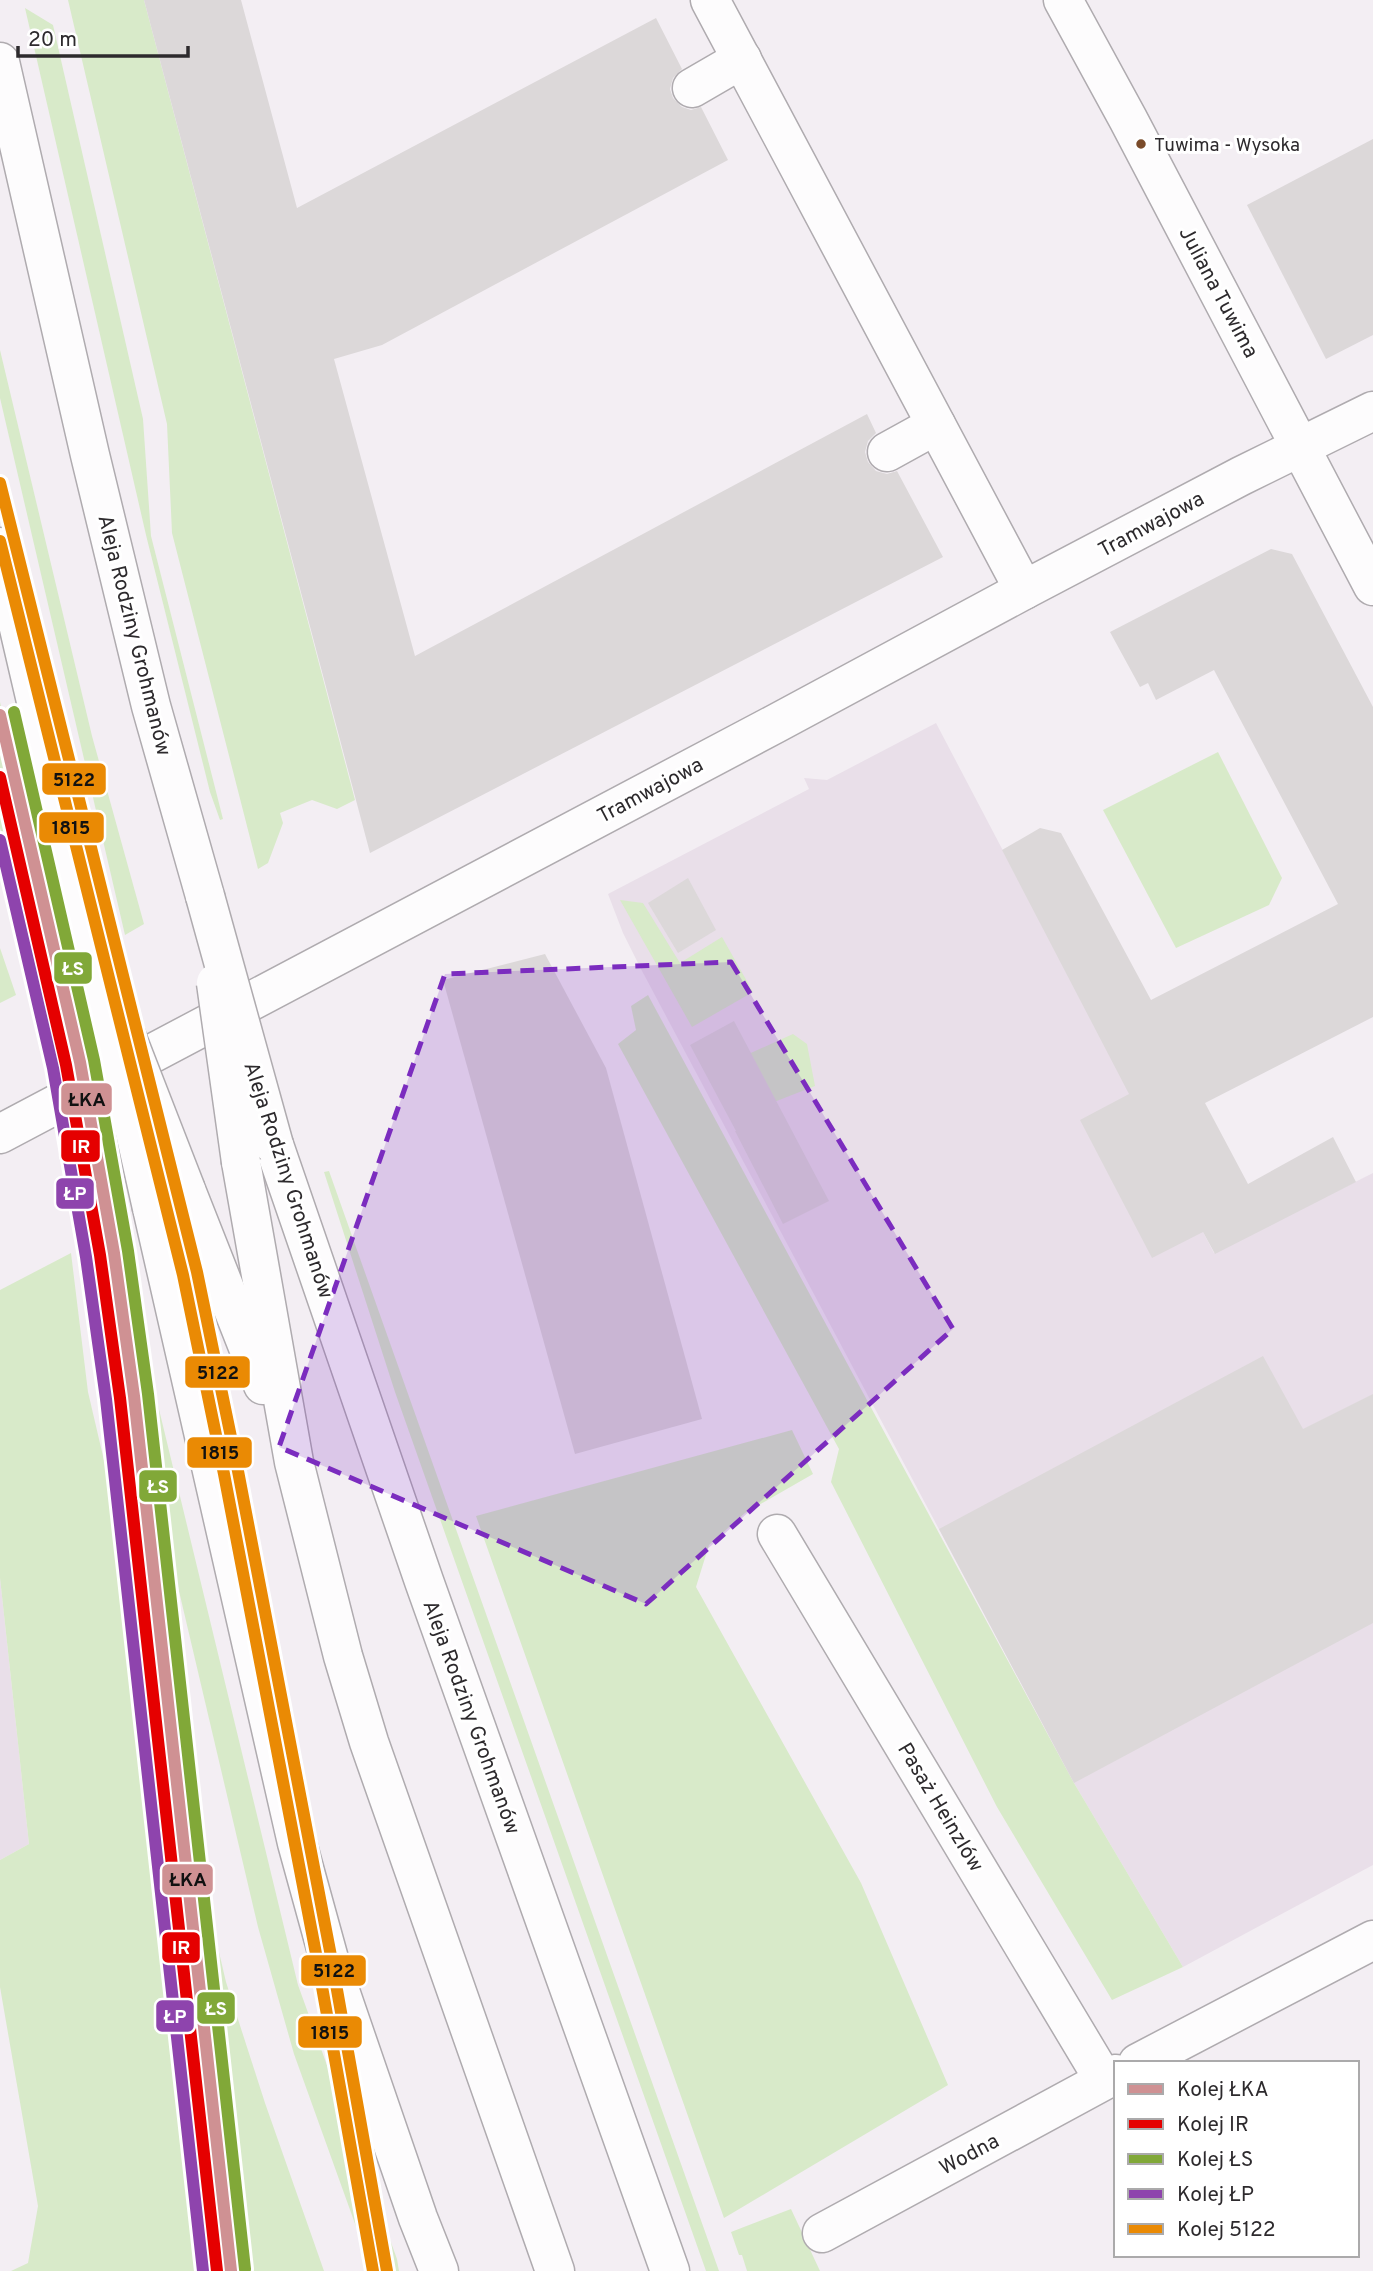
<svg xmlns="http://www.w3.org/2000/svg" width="1373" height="2271" font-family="Overpass,sans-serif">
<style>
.built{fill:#e9dfe9}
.green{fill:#d8eac9}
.building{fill:#dcd8d9}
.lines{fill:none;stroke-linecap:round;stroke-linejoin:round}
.minor-casing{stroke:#afabaf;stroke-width:41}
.major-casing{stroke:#afabaf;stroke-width:41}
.minor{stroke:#fdfcfd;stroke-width:38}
.major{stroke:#fdfcfd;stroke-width:38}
.minor-bridge-casing{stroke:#afabaf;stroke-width:41;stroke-linecap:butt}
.major-bridge-casing{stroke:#afabaf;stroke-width:41;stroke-linecap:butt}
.minor-bridge{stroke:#fdfcfd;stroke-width:38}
.major-bridge{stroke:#fdfcfd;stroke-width:38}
.rail-1-casing{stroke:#fff;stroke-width:18}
.rail-2-casing{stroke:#fff;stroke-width:18}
.rail-3-casing{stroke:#fff;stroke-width:18}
.rail-4-casing{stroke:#fff;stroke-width:18}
.rail-5-casing{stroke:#fff;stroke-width:18}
.rail-6-casing{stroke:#fff;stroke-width:18}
.rail-1{stroke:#cf9193;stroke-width:12}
.rail-2{stroke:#e50000;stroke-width:12}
.rail-3{stroke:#81a838;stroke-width:12}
.rail-4{stroke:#8e44ad;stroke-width:12}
.rail-5{stroke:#ea8a04;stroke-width:12}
.rail-6{stroke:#ea8a04;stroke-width:12}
.marked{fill:#7b2cbf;fill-opacity:0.2;stroke:#7b2cbf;stroke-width:5;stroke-dasharray:14 9;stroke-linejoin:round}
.bus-dot{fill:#7a4b2a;stroke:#fff;stroke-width:2.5}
.labels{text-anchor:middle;stroke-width:6;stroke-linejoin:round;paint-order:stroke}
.bus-label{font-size:19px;fill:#2d2a2d;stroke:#fff;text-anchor:start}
.street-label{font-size:21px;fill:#2d2a2d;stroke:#fff}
.line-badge{stroke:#fff;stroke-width:2.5}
.badge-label{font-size:19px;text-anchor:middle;font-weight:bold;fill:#fff}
.pale-badge-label{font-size:19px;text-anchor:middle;font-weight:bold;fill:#111}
</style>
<rect width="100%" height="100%" fill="#f3eef3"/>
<g class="built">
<path d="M936 723 1214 1253 1373 1173V1865L1183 1967 1074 1783 641 969 623 933 608 894 809 789 804 778 827 780Z"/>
<path d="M0 1578 29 1844 0 1860Z"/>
</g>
<g class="green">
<path d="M68 0H144L355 800 337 809 312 800 280 813 283 823 268 863 258 869 172 533 167 424Z"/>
<path d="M25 8 53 25 143 419 151 536 223 819 220 820 210 792 146 535Z"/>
<path d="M0 350 92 736 144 924 125 935 0 398Z"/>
<path d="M0 702 47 907 58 969 55 970 0 828Z"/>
<path d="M1218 752 1282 878 1269 905 1176 948 1103 810Z"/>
<path d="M620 900 643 903 680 963 722 937 753 992 692 1027Z"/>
<path d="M0 948 16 995 0 1003Z"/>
<path d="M648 995 1074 1783 1183 1967 1112 2000 997 1807 831 1482 839 1449 618 1044 636 1030 631 1006Z"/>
<path d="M793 1034 807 1044 815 1086 741 1115 713 1070Z"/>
<path d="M329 1171 703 2226 719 2271H706L395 1392 324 1172Z"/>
<path d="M115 1227 298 1985 397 2259 399 2271H372L294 2054 258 1927 131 1387Z"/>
<path d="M71 1253 88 1392 226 1982 265 2103 324 2271H11L28 2263 38 2206 0 1987V1860L29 1844 0 1578V1290Z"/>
<path d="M792 1430 813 1474 745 1513 709 1545 696 1587 861 1883 948 2085 724 2218 476 1516Z"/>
<path d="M791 2209 820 2271H747L742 2255H739L731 2232Z"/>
</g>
<g class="building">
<path d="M144 0H241L297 208 656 18 682 69 673 78 670 89 673 98 682 107 691 110 701 107 728 160 382 345 334 359 415 656 867 414 876 433 868 441 865 452 868 462 876 471 887 474 897 471 943 557 370 853Z"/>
<path d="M1373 139V335L1326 359 1247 205Z"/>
<path d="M1271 549 1292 554 1373 707V1017L1205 1103 1248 1184 1333 1137 1356 1182 1215 1254 1203 1232 1152 1258 1080 1120 1129 1094 1002 850 1040 828 1061 833 1151 1000 1338 904 1214 670 1156 700 1148 683 1140 687 1110 632Z"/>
<path d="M688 878 716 930 678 953 648 903Z"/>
<path d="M545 954 606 1068 702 1419 575 1454 443 980Z"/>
<path d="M734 1021 829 1201 783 1224 735 1131H736L690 1045Z"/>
<path d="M1263 1356 1303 1429 1373 1394V1623L1074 1783 939 1529Z"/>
</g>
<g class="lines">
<g class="minor-casing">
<g id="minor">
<path d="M710 0 1024 590"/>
<path d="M1063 0 1128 119 1373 586"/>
<path d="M692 88 742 59"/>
<path d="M887 452 936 425"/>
<path d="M0 1134 775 724 1024 590 1241 476 1373 411"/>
<path d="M241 1162 294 1462 343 1656 369 1742 555 2271"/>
<path d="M186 1190 263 1385"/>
<path d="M777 1534 1104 2080"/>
<path d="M1138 2063 1373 1940"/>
<path d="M822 2233 1116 2074"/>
</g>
</g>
<g class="major-casing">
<g id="major">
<path d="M0 62 90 455 151 706 205 896"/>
<path d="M0 547 95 954"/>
<path d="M274 1145 424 1581 670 2271"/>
<path d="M152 1208 297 1843 329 1959 418 2218 439 2271"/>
</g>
</g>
<use href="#minor" class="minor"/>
<use href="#major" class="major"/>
<g class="minor-bridge-casing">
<g id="minor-bridge">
<path d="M216 983 241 1162"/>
<path d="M123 1028 186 1190"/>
</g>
</g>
<g class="major-bridge-casing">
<g id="major-bridge">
<path d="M205 896 274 1145"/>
<path d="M95 954 152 1208"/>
</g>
</g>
<use href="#minor-bridge" class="minor-bridge"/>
<use href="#major-bridge" class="major-bridge"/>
<g class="rail-1-casing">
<path id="rail-1" d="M0 715 80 1062 114 1253 134 1396 231 2271"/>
</g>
<g class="rail-2-casing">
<path id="rail-2" d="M0 777 66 1065 100 1255 120 1398 217 2271"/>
</g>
<g class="rail-3-casing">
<path id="rail-3" d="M14 712 94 1060 128 1251 148 1394 245 2269"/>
</g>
<g class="rail-4-casing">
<path id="rail-4" d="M0 840 53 1068 86 1257 106 1399 203 2271"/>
</g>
<g class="rail-5-casing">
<path id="rail-5" d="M0 483 197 1272 238 1471 331 1956 387 2271"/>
</g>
<g class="rail-6-casing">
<path id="rail-6" d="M0 541 183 1275 224 1474 317 1959 373 2271"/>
</g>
<use href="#rail-1" class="rail-1"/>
<use href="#rail-2" class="rail-2"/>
<use href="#rail-3" class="rail-3"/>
<use href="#rail-4" class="rail-4"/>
<use href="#rail-5" class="rail-5"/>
<use href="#rail-6" class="rail-6"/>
</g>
<path class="marked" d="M731 962 953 1329 646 1604 279 1447 445 974Z"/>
<circle class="bus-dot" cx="1141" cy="144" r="6"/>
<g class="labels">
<g class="bus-label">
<text x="1154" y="151">Tuwima - Wysoka</text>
</g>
<g class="street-label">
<text transform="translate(1219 292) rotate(62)" y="7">Juliana Tuwima</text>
<text transform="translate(1151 524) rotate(-28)" y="7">Tramwajowa</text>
<text transform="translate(135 635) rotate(76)" y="7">Aleja Rodziny Grohmanów</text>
<text transform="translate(650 790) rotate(-28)" y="7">Tramwajowa</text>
<text transform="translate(289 1180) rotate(72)" y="7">Aleja Rodziny Grohmanów</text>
<text transform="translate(472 1717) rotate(70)" y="7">Aleja Rodziny Grohmanów</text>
<text transform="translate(941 1807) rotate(59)" y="7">Pasaż Heinzlów</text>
<text transform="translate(969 2154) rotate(-28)" y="7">Wodna</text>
</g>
</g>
<g class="line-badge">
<rect x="41" y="762" width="66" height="34" rx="7" fill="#ea8a04"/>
<rect x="38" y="811" width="67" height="33" rx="7" fill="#ea8a04"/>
<rect x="53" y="951" width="40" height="34" rx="7" fill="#81a838"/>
<rect x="60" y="1082" width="53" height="34" rx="7" fill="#cf9193"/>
<rect x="60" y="1129" width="41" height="34" rx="7" fill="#e50000"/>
<rect x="55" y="1177" width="40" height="33" rx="7" fill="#8e44ad"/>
<rect x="184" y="1355" width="67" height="34" rx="7" fill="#ea8a04"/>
<rect x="186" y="1436" width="67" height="33" rx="7" fill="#ea8a04"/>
<rect x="138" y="1469" width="40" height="34" rx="7" fill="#81a838"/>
<rect x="161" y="1863" width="53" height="33" rx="7" fill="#cf9193"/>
<rect x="161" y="1931" width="40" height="33" rx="7" fill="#e50000"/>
<rect x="300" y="1954" width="67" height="33" rx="7" fill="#ea8a04"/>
<rect x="196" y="1991" width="40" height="34" rx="7" fill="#81a838"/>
<rect x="155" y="1999" width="40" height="34" rx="7" fill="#8e44ad"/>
<rect x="297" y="2015" width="66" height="34" rx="7" fill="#ea8a04"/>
</g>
<g class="badge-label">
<text x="73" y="975">ŁS</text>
<text x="81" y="1153">IR</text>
<text x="75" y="1200">ŁP</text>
<text x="158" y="1493">ŁS</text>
<text x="181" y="1954">IR</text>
<text x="216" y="2015">ŁS</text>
<text x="175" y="2023">ŁP</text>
</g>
<g class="pale-badge-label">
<text x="74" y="786">5122</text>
<text x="71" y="834">1815</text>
<text x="87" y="1106">ŁKA</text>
<text x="218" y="1379">5122</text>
<text x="220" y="1459">1815</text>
<text x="188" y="1886">ŁKA</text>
<text x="334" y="1977">5122</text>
<text x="330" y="2039">1815</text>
</g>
<rect x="1114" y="2061" width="245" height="196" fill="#ffffff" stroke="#abaaab" stroke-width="2"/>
<rect x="1128" y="2084" width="35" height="10" fill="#cf9193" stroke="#abaaab" stroke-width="2"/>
<text x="1177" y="2096" font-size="21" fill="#2d2a2d">Kolej ŁKA</text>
<rect x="1128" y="2119" width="35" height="10" fill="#e50000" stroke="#abaaab" stroke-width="2"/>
<text x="1177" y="2131" font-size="21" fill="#2d2a2d">Kolej IR</text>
<rect x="1128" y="2154" width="35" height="10" fill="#81a838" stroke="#abaaab" stroke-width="2"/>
<text x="1177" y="2166" font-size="21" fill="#2d2a2d">Kolej ŁS</text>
<rect x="1128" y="2189" width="35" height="10" fill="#8e44ad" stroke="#abaaab" stroke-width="2"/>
<text x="1177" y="2201" font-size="21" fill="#2d2a2d">Kolej ŁP</text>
<rect x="1128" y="2224" width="35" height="10" fill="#ea8a04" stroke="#abaaab" stroke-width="2"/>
<text x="1177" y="2236" font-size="21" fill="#2d2a2d">Kolej 5122</text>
<path d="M18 46v10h170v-10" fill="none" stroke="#2d2a2d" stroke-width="3.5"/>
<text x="28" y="46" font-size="21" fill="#2d2a2d" stroke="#ffffff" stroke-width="5" paint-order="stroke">20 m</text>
</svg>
